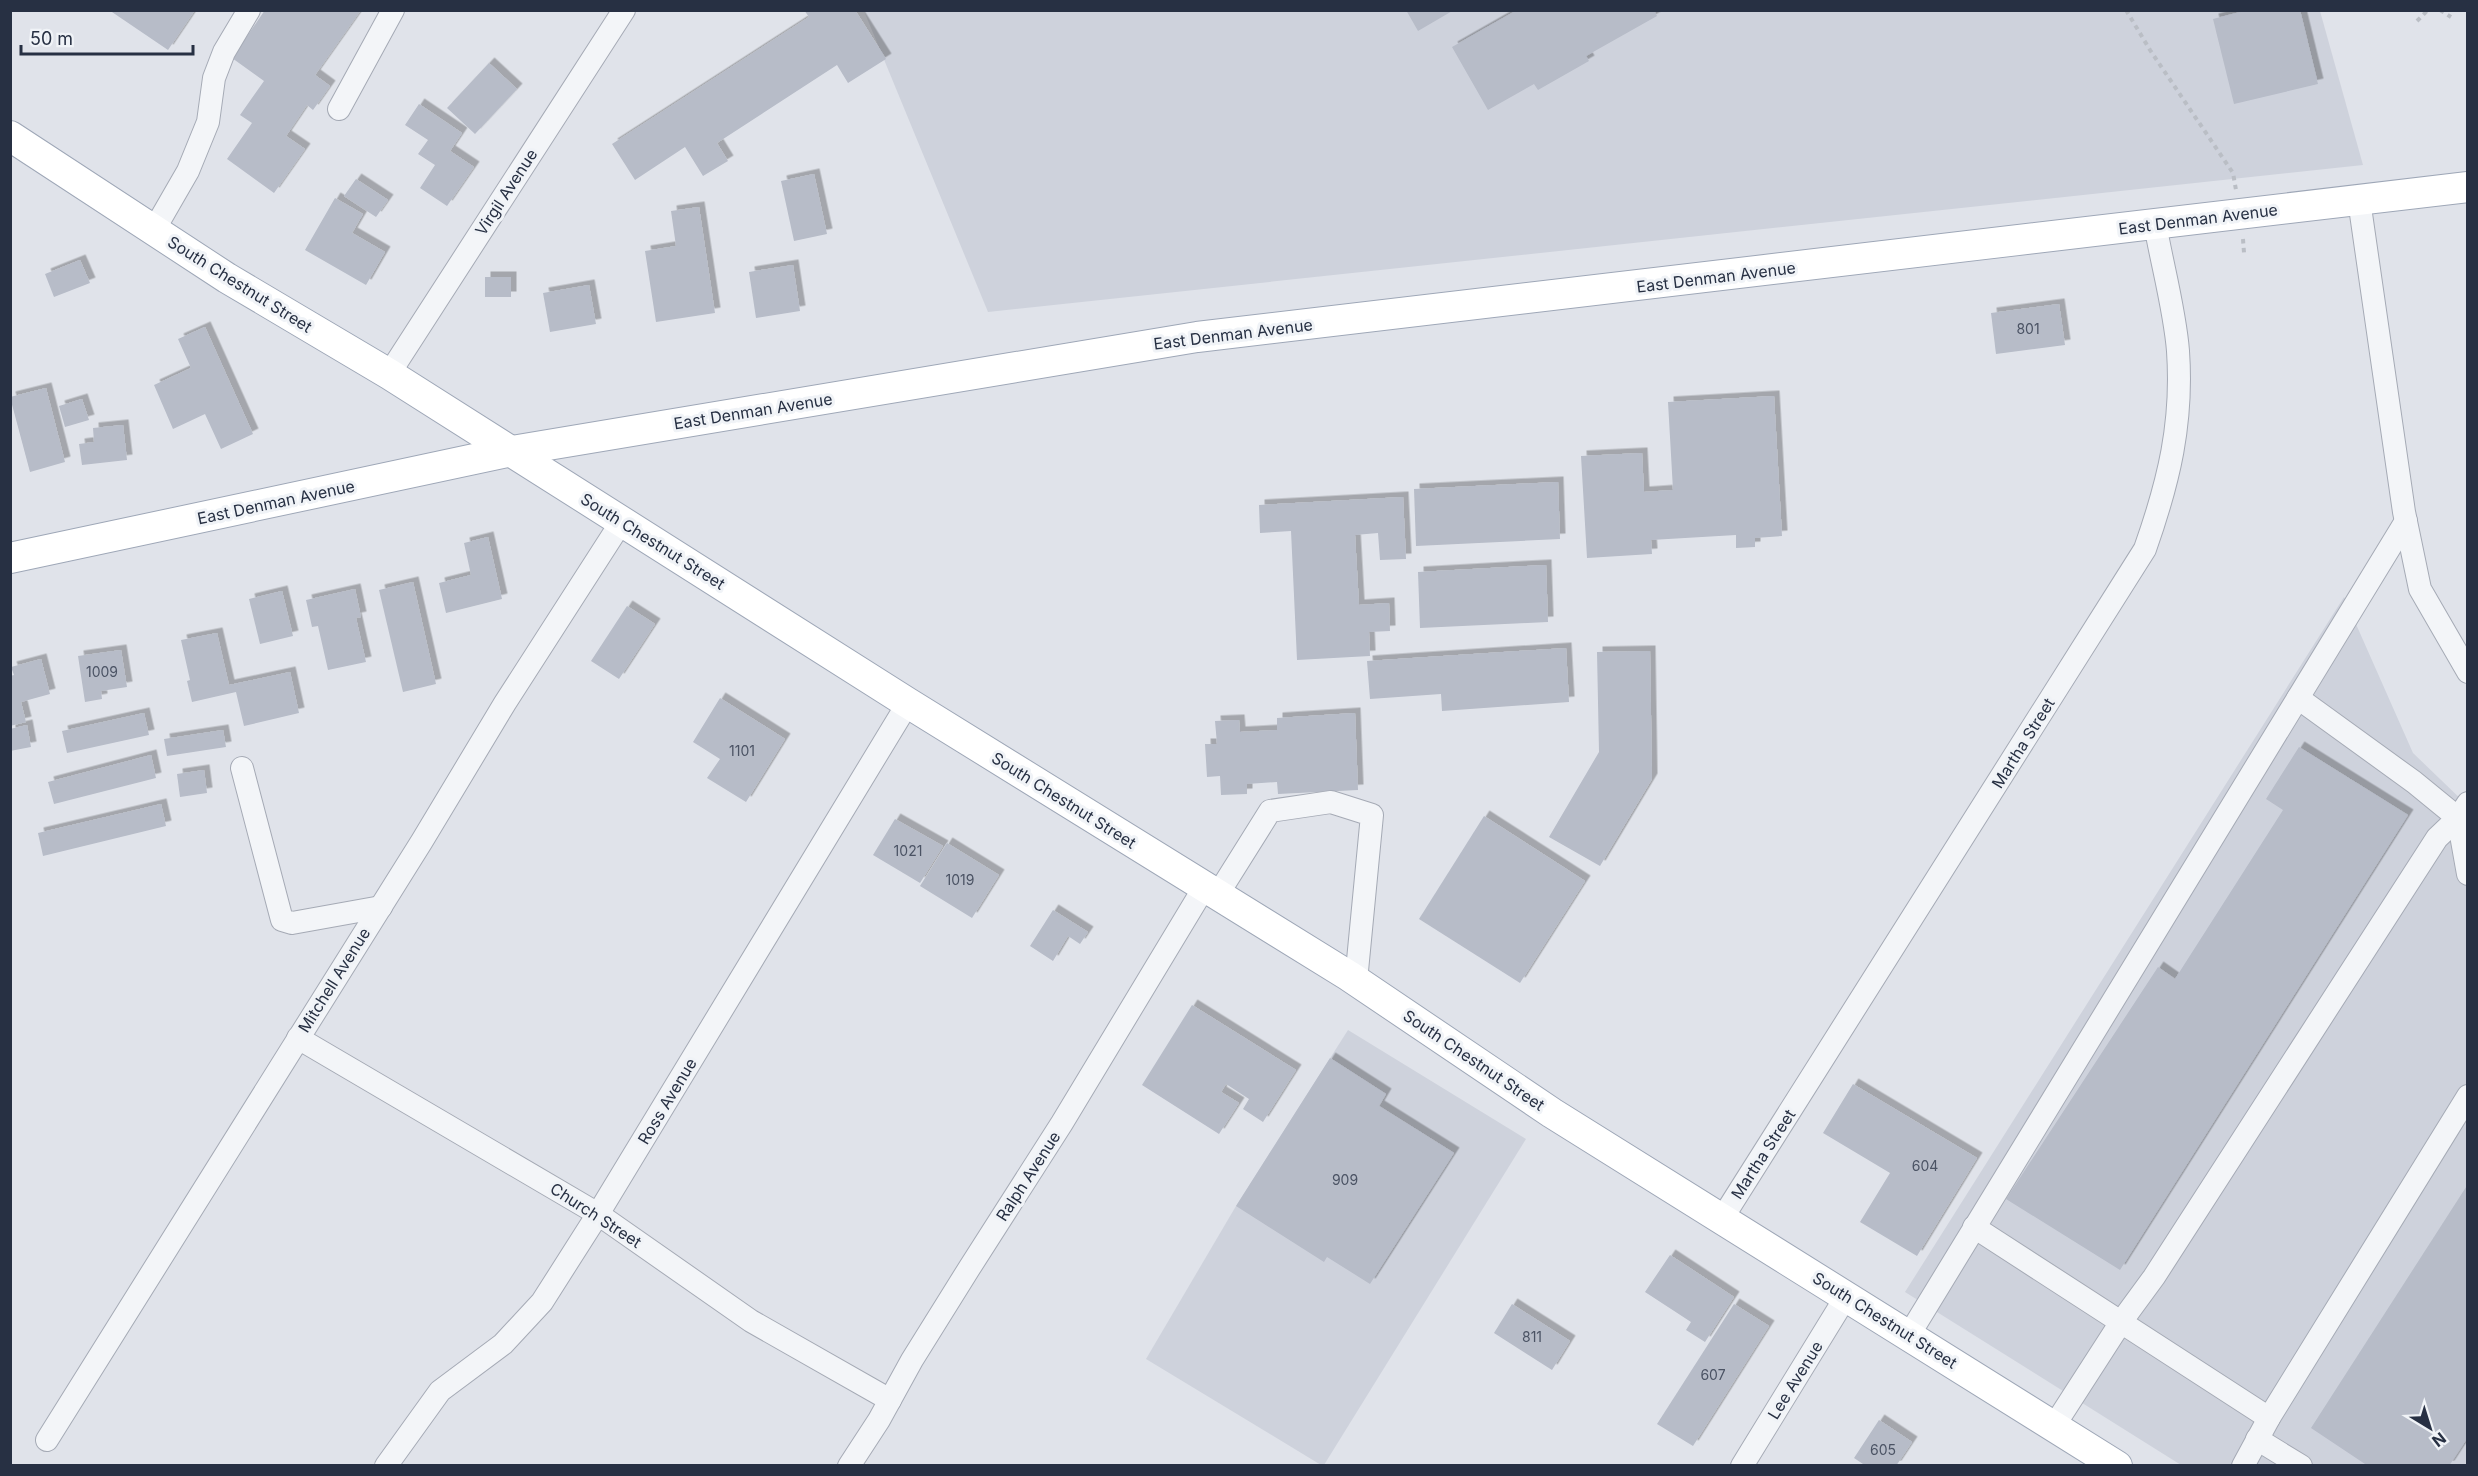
<svg xmlns="http://www.w3.org/2000/svg" width="2478" height="1476" font-family="Inter,sans-serif">
<style>
.built{fill:#ced2dc}
.building{fill:#b7bcc8;filter:url(#shadow)}
.lines{fill:none;stroke-linecap:round;stroke-linejoin:round}
.minor-casing{stroke:#a5aab5;stroke-width:24}
.major-casing{stroke:#9ea7b7;stroke-width:32}
.path{stroke:#babec5;stroke-width:4;stroke-dasharray:4.5 4.5;stroke-linecap:butt}
.minor{stroke:#f3f5f8;stroke-width:22}
.major{stroke:#fff;stroke-width:30}
.labels{text-anchor:middle;stroke-width:6;stroke-linejoin:round;paint-order:stroke}
.number-label{font-size:14px;fill:#4b5364}
.street-label{font-size:16px;fill:#273043;stroke:#f0f3f7}
</style>
<defs>
<filter id="shadow"><feDropShadow dx="5.5" dy="-5.5" stdDeviation="0" flood-color="#0004"/></filter>
</defs>
<rect width="100%" height="100%" fill="#e0e3ea"/>
<g class="built">
<path d="M864 11H2320L2363 165 988 312Z"/>
<path d="M2344 597 2413 753 2467 805V1465H2181L1905 1292Z"/>
<path d="M1348 1030 1526 1139 1324 1465H1321L1146 1359 1236 1206Z"/>
</g>
<g class="building">
<path d="M109 10H195L168 50Z"/>
<path d="M265 10H361L315 75 330 86 313 110 307 105 286 136 305 149 274 193 227 159 252 123 240 115 264 81 232 58Z"/>
<path d="M804 10H855L886 59 848 83 837 65 717 143 728 161 703 176 685 147 635 180 612 144 809 17Z"/>
<path d="M1406 10H1454L1418 31Z"/>
<path d="M1517 10H1654L1657 16 1586 56 1589 61 1538 90 1534 84 1488 110 1452 47Z"/>
<path d="M2248 10H2300L2318 84 2234 104 2213 19Z"/>
<path d="M489 63 517 89 475 134 447 108Z"/>
<path d="M419 104 462 133 450 151 474 167 447 206 420 188 435 165 418 154 428 140 405 125Z"/>
<path d="M814 174 827 234 794 241 781 181Z"/>
<path d="M356 179 388 200 376 217 344 196Z"/>
<path d="M335 198 363 214 352 233 385 252 366 285 305 250Z"/>
<path d="M699 207 715 313 656 322 645 251 676 246 671 211Z"/>
<path d="M80 260 90 283 54 297 45 274Z"/>
<path d="M793 265 800 311 756 318 749 272Z"/>
<rect x="485" y="277" width="26" height="20"/>
<path d="M589 285 596 324 550 332 543 293Z"/>
<path d="M2059 304 2065 345 1996 354 1991 313Z"/>
<path d="M205 327 253 434 221 449 205 414 173 429 154 385 191 368 178 339Z"/>
<path d="M46 388 65 462 30 472 10 397Z"/>
<path d="M1774 396 1782 536 1755 538V547L1736 548V535L1651 540 1652 554 1587 558 1581 456 1642 453 1644 492 1673 490 1668 402Z"/>
<path d="M82 399 89 420 65 427 59 406Z"/>
<path d="M123 425 127 460 82 465 79 444 94 442 93 428Z"/>
<path d="M1558 482 1560 539 1416 546 1414 489Z"/>
<path d="M1403 497 1406 559 1380 560 1378 533 1355 535 1359 605 1389 603 1390 631 1369 632 1370 656 1297 660 1291 531 1260 533 1259 505Z"/>
<path d="M488 537 502 599 446 613 439 583 471 575 464 543Z"/>
<path d="M1546 565 1548 622 1420 628 1418 572Z"/>
<path d="M413 582 436 684 403 692 379 590Z"/>
<path d="M355 589 361 617 356 618 366 662 328 670 318 626 312 627 306 600Z"/>
<path d="M282 591 293 636 260 644 249 599Z"/>
<path d="M627 606 655 624 619 679 591 661Z"/>
<path d="M217 633 229 685 290 672 299 713 244 726 236 692 192 702 187 681 190 680 181 640Z"/>
<path d="M1566 648 1569 702 1442 711 1441 694 1370 699 1367 661Z"/>
<path d="M121 650 127 687 101 691 102 699 85 702 78 656Z"/>
<path d="M1650 651 1652 779 1600 866 1549 837 1599 752 1597 652Z"/>
<path d="M41 659 50 694 21 702 26 722 10 726V676L14 675 11 667Z"/>
<path d="M720 698 785 739 746 802 707 778 720 759 693 742Z"/>
<path d="M144 713 149 735 67 753 62 731Z"/>
<path d="M1355 713 1358 790 1278 794 1277 782 1247 784V794L1221 795 1220 776 1207 777 1205 744H1217L1215 721 1239 720 1240 732 1277 730V718Z"/>
<path d="M27 725 31 747 10 751V729Z"/>
<path d="M223 730 226 747 167 756 164 739Z"/>
<path d="M2299 747 2408 815 2120 1270 2006 1199 2158 967 2175 979 2283 810 2266 799Z"/>
<path d="M151 755 156 778 54 804 48 782Z"/>
<path d="M204 770 207 793 180 797 177 774Z"/>
<path d="M161 804 166 826 43 856 38 833Z"/>
<path d="M1484 816 1585 881 1520 983 1419 919Z"/>
<path d="M895 819 943 846 920 883 873 855Z"/>
<path d="M947 843 999 875 972 918 920 886Z"/>
<path d="M1053 910 1088 932 1080 944 1068 936 1053 961 1030 946Z"/>
<path d="M1192 1005 1296 1070 1263 1122 1243 1109 1249 1099 1226 1084 1221 1092 1239 1103 1219 1134 1142 1085Z"/>
<path d="M1330 1058 1386 1094 1379 1106 1454 1153 1370 1284 1327 1257 1324 1262 1236 1206Z"/>
<path d="M1853 1084 1977 1158 1917 1256 1860 1222 1890 1173 1823 1133Z"/>
<path d="M2468 1184V1437L2449 1466H2368L2311 1428Z"/>
<path d="M1670 1255 1734 1297 1705 1342 1686 1330 1691 1322 1645 1292Z"/>
<path d="M1512 1304 1570 1341 1552 1370 1494 1333Z"/>
<path d="M1734 1304 1769 1326 1693 1446 1657 1424Z"/>
<path d="M1879 1420 1912 1442 1896 1466H1866L1854 1458Z"/>
</g>
<g class="lines">
<g class="minor-casing">
<g id="minor">
<path d="M339 109 393 10"/>
<path d="M2359 200 2404 512 2420 589 2468 672"/>
<path d="M154 230 188 171 208 122 214 78 224 52 249 10"/>
<path d="M389 374 624 10"/>
<path d="M242 768 282 920 292 923 381 907"/>
<path d="M2468 803 2458 818 2468 874"/>
<path d="M1218 894 1270 811 1331 802 1372 815 1356 981"/>
<path d="M298 1038 598 1214 751 1321 890 1400"/>
<path d="M1723 1217 2145 549C2169 481 2183 423 2178 351 2175 311 2162 264 2155 224"/>
<path d="M1974 1227 2269 1418"/>
<path d="M1909 1335 2406 521"/>
<path d="M2054 1426 2121 1322 2154 1277 2437 838 2458 818 2414 782 2298 698"/>
<path d="M2257 1439 2301 1466"/>
<path d="M47 1440 422 841 505 703 622 521"/>
<path d="M386 1466 440 1391 503 1344 542 1302 598 1214 908 703"/>
<path d="M849 1466 879 1420 912 1360 970 1267 1062 1123 1205 886"/>
<path d="M1742 1466 1847 1295"/>
<path d="M2243 1466 2269 1418 2468 1096"/>
</g>
</g>
<g class="major-casing">
<g id="major">
<path d="M10 136 227 278 389 374 908 703 1349 976 1552 1113 2117 1466"/>
<path d="M10 558 512 451 1197 337 2468 187"/>
</g>
</g>
<g class="path">
<path d="M2126 10 2150 50 2233 173 2236 190"/>
<path d="M2440 10 2451 17"/>
<path d="M2417 21 2428 10"/>
<path d="M2243 239 2244 253"/>
</g>
<use href="#minor" class="minor"/>
<use href="#major" class="major"/>
</g>
<g class="labels">
<g class="number-label">
<text x="2028" y="334">801</text>
<text x="102" y="677">1009</text>
<text x="742" y="756">1101</text>
<text x="908" y="856">1021</text>
<text x="960" y="885">1019</text>
<text x="1925" y="1171">604</text>
<text x="1345" y="1185">909</text>
<text x="1532" y="1342">811</text>
<text x="1713" y="1380">607</text>
<text x="1883" y="1455">605</text>
</g>
<g class="street-label">
<text transform="translate(506 192) rotate(-57)" y="6">Virgil Avenue</text>
<text transform="translate(2198 219) rotate(-7)" y="6">East Denman Avenue</text>
<text transform="translate(1716 277) rotate(-7)" y="6">East Denman Avenue</text>
<text transform="translate(240 284) rotate(32)" y="6">South Chestnut Street</text>
<text transform="translate(1233 334) rotate(-7)" y="6">East Denman Avenue</text>
<text transform="translate(753 411) rotate(-9)" y="6">East Denman Avenue</text>
<text transform="translate(276 502) rotate(-12)" y="6">East Denman Avenue</text>
<text transform="translate(653 541) rotate(32)" y="6">South Chestnut Street</text>
<text transform="translate(2023 743) rotate(-58)" y="6">Martha Street</text>
<text transform="translate(1064 800) rotate(32)" y="6">South Chestnut Street</text>
<text transform="translate(334 980) rotate(-58)" y="6">Mitchell Avenue</text>
<text transform="translate(1474 1060) rotate(34)" y="6">South Chestnut Street</text>
<text transform="translate(667 1101) rotate(-59)" y="6">Ross Avenue</text>
<text transform="translate(1763 1154) rotate(-57)" y="6">Martha Street</text>
<text transform="translate(1028 1176) rotate(-57)" y="6">Ralph Avenue</text>
<text transform="translate(596 1215) rotate(33)" y="6">Church Street</text>
<text transform="translate(1885 1320) rotate(32)" y="6">South Chestnut Street</text>
<text transform="translate(1795 1380) rotate(-58)" y="6">Lee Avenue</text>
</g>
</g>
<rect width="2478" height="1476" fill="none" stroke="#273043" stroke-width="24"/>
<g transform="translate(2430 1428) rotate(142)" stroke="#f0f3f7" stroke-width="4.5" paint-order="stroke">
<path d="M0-4.5L10 22L0 15L-10 22Z" fill="#273043"/>
<text y="-9" font-size="16" font-weight="bold" text-anchor="middle" fill="#273043">N</text>
</g>
<path d="M21 45v9h172v-9" fill="none" stroke="#273043" stroke-width="3"/>
<text x="30" y="45" font-size="18" fill="#273043" stroke="#f0f3f7" stroke-width="4.5" paint-order="stroke">50 m</text>
</svg>
